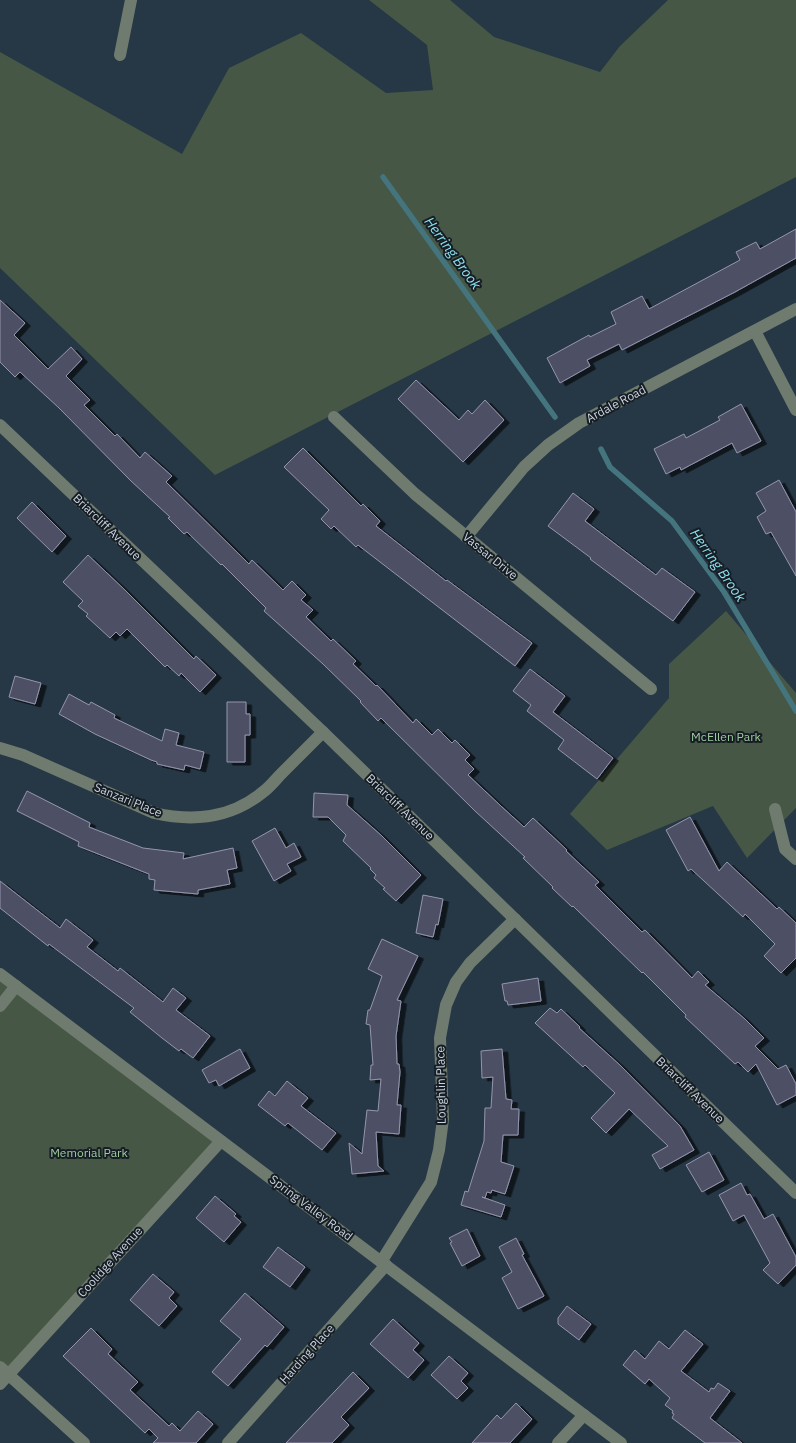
<svg xmlns="http://www.w3.org/2000/svg" width="796" height="1443" font-family="'IBM Plex Sans',sans-serif">
<style>
.green{fill:#465745}
.lines{fill:none;stroke-linecap:round;stroke-linejoin:round}
.stream{stroke:#44757e;stroke-width:5.5}
.building{fill:#4e4f65;stroke:#9496ae;filter:url(#shadow)}
.minor{stroke:#6f7b6e;stroke-width:12}
.labels{text-anchor:middle;stroke-width:4;stroke-linejoin:round;paint-order:stroke}
.street-label{font-size:12px;fill:#cad4de;stroke:#161d24}
.park-label{font-size:12px;fill:#9ecd9c;stroke:#161d24}
.water-label{font-size:14px;font-style:italic;fill:#8de3f1;stroke:#161d24}
</style>
<defs>
<filter id="shadow"><feDropShadow dx="5.5" dy="3" stdDeviation="0" flood-color="#0009"/></filter>
</defs>
<rect width="100%" height="100%" fill="#263746"/>
<g class="green">
<path d="M369 0H450L494 37 600 72 620 46 668 0H796V177L215 475 0 268V52L182 154 229 68 301 33 386 93 433 90 427 45Z"/>
<path d="M726 611 796 693V808L747 858 713 806 607 850 570 814 669 698V664Z"/>
<path d="M0 974 221 1141 9 1374 0 1367Z"/>
</g>
<g class="lines">
<g class="stream">
<path d="M383 177 555 417"/>
<path d="M601 449 610 467 672 521 724 592 796 711"/>
</g>
</g>
<g class="building">
<path d="M796 229V258L735 292 622 350 619 344 587 360 590 366 560 383 547 358 589 335 590 337 616 324 611 312 642 296 649 309 740 260 736 252 756 242 760 249Z"/>
<path d="M0 300 25 323 14 335 48 369 71 347 82 359 66 376 90 400 84 405 115 436 117 434 140 458 145 452 172 476 166 482 249 564 252 560 283 590 292 581 306 595 301 600 313 610 306 617 331 641 333 639 356 661 353 664 376 686 377 685 413 723 416 719 432 735 438 729 452 743 455 740 470 755 465 760 474 769 468 775 502 807 524 827 533 818 567 850 566 851 599 882 595 885 642 932 645 930 692 978 698 971 709 982 705 985 745 1019 764 1038 755 1046 778 1069 786 1065 796 1084V1095L777 1105 756 1064 748 1072 738 1062 735 1064 685 1017 686 1015 643 972 642 973 573 906 572 907 552 888 553 887 523 858 525 857 475 811 381 718 378 721 360 702 361 701 323 664 264 611 266 608 222 564 221 565 187 532 184 534 168 518 170 517 131 481 59 408 20 372 15 377 0 362Z"/>
<path d="M416 380 459 420 468 410 472 414 485 400 504 420 463 462 398 399Z"/>
<path d="M741 404 761 441 737 453 732 443 681 470 680 467 666 474 654 449 684 434 686 438 720 420 718 417Z"/>
<path d="M303 448 361 506 363 504 380 521 376 526 446 581 447 580 532 643 515 666 358 545 356 547 334 526 331 529 321 519 329 510 284 467Z"/>
<path d="M779 480 796 512V576L771 532 766 534 757 517 766 511 756 493Z"/>
<path d="M573 493 594 509 585 521 656 575 662 568 695 592 673 621 590 559 591 558 548 526Z"/>
<path d="M32 502 66 536 52 552 17 518Z"/>
<path d="M88 555 126 591 194 659 196 656 216 675 200 692 181 673 179 676 167 665 165 667 127 629 120 636 116 632 110 638 86 616 88 614 78 606 83 601 63 582Z"/>
<path d="M530 669 565 696 553 712 613 758 597 779 558 749 564 740 527 711 531 705 513 691Z"/>
<path d="M15 676 41 683 35 704 9 697Z"/>
<path d="M69 694 89 705 91 702 115 715 114 718 162 741 165 729 179 733 176 745 204 752 200 769 185 765 184 770 157 764V762L151 760 95 734 59 714Z"/>
<path d="M227 702H246V714H250V735H245V762H227Z"/>
<path d="M27 791 90 823 89 827 143 848 184 853 183 859 233 848 237 868 227 870 230 884 198 890V894L154 890 155 880 149 879V874L78 846 79 842 17 811Z"/>
<path d="M314 793 348 795 347 805 382 836 421 875 396 901 383 889 385 888 374 878 376 875 370 869 371 868 343 841 346 835 328 817H313Z"/>
<path d="M690 817 719 871 727 862 777 909 779 907 796 923V958L781 973 764 956 775 944 745 914 743 917 691 869 688 871 666 830Z"/>
<path d="M275 828 286 848 294 843 301 857 287 864 291 871 274 881 252 841Z"/>
<path d="M0 881 60 928 66 919 93 940 87 947 118 971 120 968 163 1002 173 988 186 998 176 1010 210 1036 193 1058 181 1049 179 1051 162 1038 130 1012 134 1008 49 944 48 946 0 908Z"/>
<path d="M423 895 443 899 438 925 436 924 433 937 416 933Z"/>
<path d="M382 939 418 956 397 1000 401 1001 396 1036 397 1064H399L400 1072 397 1105H401L399 1134 376 1132 378 1166 384 1171 352 1174 349 1143 362 1154 367 1110 378 1111 381 1079 370 1080 371 1065H373L370 1025 366 1024 368 1010H370L382 976 368 969Z"/>
<path d="M538 978 541 1001 508 1005 507 1001H505L502 984Z"/>
<path d="M550 1008 557 1013 561 1009 580 1027 579 1028 621 1066 680 1126 694 1150 660 1169 652 1155 668 1146 629 1109 606 1133 591 1118 615 1093 585 1065 583 1067 535 1023Z"/>
<path d="M240 1049 250 1068 219 1086 216 1080 209 1083 202 1070Z"/>
<path d="M502 1049 506 1099 512 1100 511 1109H519L518 1135H503L501 1162 514 1166 505 1194 492 1190 491 1193 487 1192 485 1198 482 1197 505 1205 501 1217 461 1205 465 1191 468 1192 484 1141 485 1108H491L493 1077 482 1078 481 1051Z"/>
<path d="M287 1081 308 1098 301 1106 336 1133 322 1150 288 1123 285 1126 258 1105 269 1091 275 1096Z"/>
<path d="M709 1152 724 1180 702 1192 686 1165Z"/>
<path d="M741 1183 747 1195 750 1194 764 1219 773 1214 796 1257V1265L778 1284 763 1270 770 1263 744 1215 733 1221 719 1195Z"/>
<path d="M215 1196 236 1214 234 1216 241 1222 224 1242 196 1218Z"/>
<path d="M467 1229 480 1256 462 1266 450 1243 452 1242 449 1238Z"/>
<path d="M516 1238 524 1254 522 1255 544 1296 518 1309 502 1278 512 1272 499 1247Z"/>
<path d="M278 1247 305 1267 290 1287 263 1267Z"/>
<path d="M153 1274 174 1292 169 1298 177 1306 159 1326 130 1300Z"/>
<path d="M245 1293 284 1327 267 1347 265 1345 228 1386 212 1372 241 1339 220 1321Z"/>
<path d="M567 1306 591 1324 579 1340 558 1324V1318Z"/>
<path d="M393 1319 419 1343 413 1350 424 1360 408 1378 370 1344Z"/>
<path d="M91 1328 112 1349 108 1354 138 1382 130 1390 169 1426 172 1423 180 1431 198 1411 213 1424 196 1443H153L158 1438 149 1429 145 1433 63 1356Z"/>
<path d="M685 1330 703 1344 681 1371 709 1392 711 1388 714 1389 718 1383 730 1391 710 1418 742 1443H705L672 1418 674 1414 672 1413 673 1411 665 1405 670 1398 649 1379 645 1384 623 1365 635 1350 645 1359 659 1341 669 1349Z"/>
<path d="M449 1356 468 1373 461 1381 468 1388 457 1399 431 1375Z"/>
<path d="M353 1372 369 1388 341 1417 349 1425 332 1443H286Z"/>
<path d="M516 1403 532 1419 510 1443H472L497 1415 501 1419Z"/>
</g>
<g class="lines">
<g class="minor">
<path d="M120 55 131 0"/>
<path d="M755 331 796 410"/>
<path d="M334 417 415 494 651 689"/>
<path d="M0 425 323 732 796 1193"/>
<path d="M466 537 524 467 548 445 579 423 796 309"/>
<path d="M0 748 23 755 154 813C193 822 230 819 263 792 270 787 276 779 282 773 296 759 309 746 323 732"/>
<path d="M775 809 785 849 796 859"/>
<path d="M0 974 621 1443"/>
<path d="M0 1006 16 986"/>
<path d="M381 1262 431 1182 439 1150 443 1119 440 1038 446 1005 456 982 470 963 515 919"/>
<path d="M0 1367 84 1443"/>
<path d="M0 1384 221 1141"/>
<path d="M228 1443 386 1265"/>
<path d="M558 1443 584 1415"/>
</g>
</g>
<g class="labels">
<g class="street-label">
<text transform="translate(616 404) rotate(-28)" y="4">Ardale Road</text>
<text transform="translate(107 527) rotate(44)" y="4">Briarcliff Avenue</text>
<text transform="translate(490 556) rotate(39)" y="4">Vassar Drive</text>
<text transform="translate(128 800) rotate(22)" y="4">Sanzari Place</text>
<text transform="translate(400 807) rotate(44)" y="4">Briarcliff Avenue</text>
<text transform="translate(441 1085) rotate(-91)" y="4">Loughlin Place</text>
<text transform="translate(690 1090) rotate(44)" y="4">Briarcliff Avenue</text>
<text transform="translate(311 1208) rotate(37)" y="4">Spring Valley Road</text>
<text transform="translate(110 1262) rotate(-48)" y="4">Coolidge Avenue</text>
<text transform="translate(307 1354) rotate(-48)" y="4">Harding Place</text>
</g>
<g class="park-label">
<text x="726" y="741">McEllen Park</text>
<text x="89" y="1157">Memorial Park</text>
</g>
<g class="water-label">
<text transform="translate(453 253) rotate(54)" y="5">Herring Brook</text>
<text transform="translate(718 565) rotate(55)" y="5">Herring Brook</text>
</g>
</g>
</svg>
